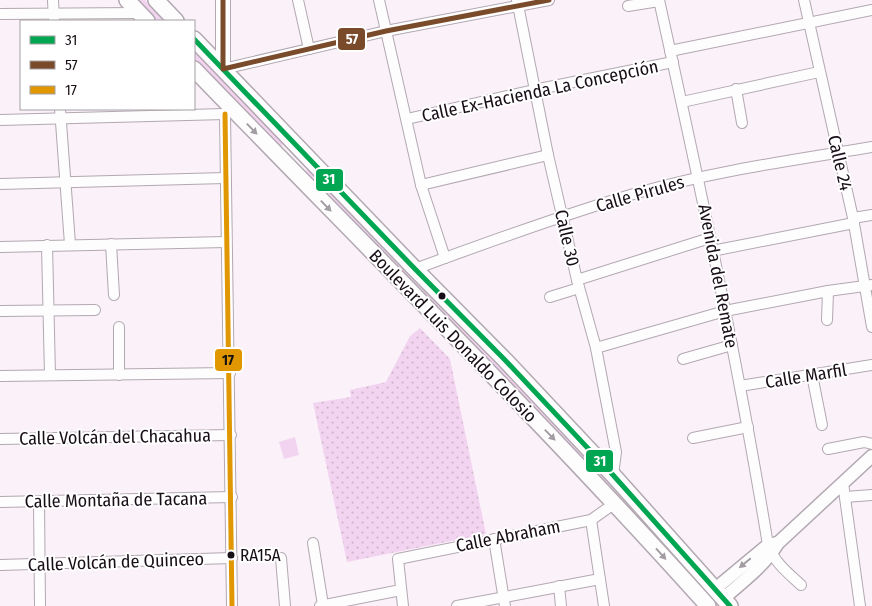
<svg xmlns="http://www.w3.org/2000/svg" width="872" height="606" font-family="'Fira Sans Condensed',sans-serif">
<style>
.grass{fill:url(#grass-dots)}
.garden{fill:#f3d4f0}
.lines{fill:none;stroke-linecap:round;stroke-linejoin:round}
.minor-casing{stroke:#b2a8b1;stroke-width:12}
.tertiary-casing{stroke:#b2a8b1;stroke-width:15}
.secondary-casing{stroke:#b2a8b1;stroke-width:16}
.primary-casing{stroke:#b2a8b1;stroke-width:18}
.minor{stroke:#fefdfe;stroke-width:10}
.tertiary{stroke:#fefdfe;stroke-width:12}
.secondary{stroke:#fefdfe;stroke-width:14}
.primary{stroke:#fefdfe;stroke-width:15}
.bus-1-casing{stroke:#fff;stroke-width:9}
.bus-2-casing{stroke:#fff;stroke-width:9}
.bus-3-casing{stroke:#fff;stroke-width:9}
.bus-1{stroke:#00a651;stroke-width:5}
.bus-2{stroke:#7a4b2a;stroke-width:5}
.bus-3{stroke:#e19702;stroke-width:5}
.oneway{fill:#a29da2}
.bus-dot{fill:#180e17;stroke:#fff;stroke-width:2}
.labels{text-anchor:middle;stroke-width:4;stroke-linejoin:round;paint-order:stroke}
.bus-label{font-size:17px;fill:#180e17;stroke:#fff;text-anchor:start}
.street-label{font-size:18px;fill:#180e17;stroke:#fff}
.line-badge{stroke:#fff;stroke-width:2}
.badge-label{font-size:14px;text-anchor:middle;font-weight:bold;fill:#fff}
.pale-badge-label{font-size:14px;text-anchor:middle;font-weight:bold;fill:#111}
</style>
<defs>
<pattern id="grass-dots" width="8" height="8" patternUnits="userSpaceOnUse" patternTransform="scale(1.25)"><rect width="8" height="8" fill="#f3d4f0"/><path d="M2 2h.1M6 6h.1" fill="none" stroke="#d0b5cd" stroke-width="1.8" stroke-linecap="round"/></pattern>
</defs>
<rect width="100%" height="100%" fill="#faf1f9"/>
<path class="grass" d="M420 328 450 359 486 534 347 562 313 403 351 397 350 390 386 382 410 336Z"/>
<g class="garden">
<path d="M136 0H145L165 21H156Z"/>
<path d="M194 51 283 143 282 147H278L194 60Z"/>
<path d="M308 169 671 544 717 599 666 549 304 173Z"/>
<path d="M295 437 299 455 284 459 279 442Z"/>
</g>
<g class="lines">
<g class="minor-casing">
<g id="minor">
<path d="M53 0 54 21"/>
<path d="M298 0 309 49"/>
<path d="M379 0 421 185 445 258"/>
<path d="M517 0 548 155 577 280 596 348 616 452 613 475"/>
<path d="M659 0C699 181 738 362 768 545 774 562 788 573 801 585"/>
<path d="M804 0 853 218 872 327"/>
<path d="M628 6 659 1"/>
<path d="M0 14 139 13"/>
<path d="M670 51 872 10"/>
<path d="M223 69 386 31 549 0"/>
<path d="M736 89 742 123"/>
<path d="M682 102 819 72"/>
<path d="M60 109 70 244"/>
<path d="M225 114 232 606"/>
<path d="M407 119 534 90 673 62"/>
<path d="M0 120 225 114"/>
<path d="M0 184 225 178"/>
<path d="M421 185 548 155"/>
<path d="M853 218 872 215"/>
<path d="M111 244 114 295"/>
<path d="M47 245 50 375"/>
<path d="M0 247 226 242"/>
<path d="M712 251 854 223"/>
<path d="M415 269C488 242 562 215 637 193 714 171 794 160 872 147"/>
<path d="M577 280 710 238"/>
<path d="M550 297 579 288"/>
<path d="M0 311 95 310"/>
<path d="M827 320 828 291"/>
<path d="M596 348 725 311 828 291 872 285"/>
<path d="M683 359 732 345"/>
<path d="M119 375V327"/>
<path d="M812 375 822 425"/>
<path d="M0 376 230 373"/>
<path d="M740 386 872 365"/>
<path d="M693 438 748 427"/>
<path d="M0 439 231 435"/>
<path d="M828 449 864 442 872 444"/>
<path d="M843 483 860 606"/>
<path d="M845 497 872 495"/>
<path d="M0 502 232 497"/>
<path d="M39 502 40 606"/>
<path d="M591 520 604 606"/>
<path d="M494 539 505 606"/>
<path d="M313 543 323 605"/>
<path d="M281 558 285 606"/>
<path d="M0 565 232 558"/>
<path d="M559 586 561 606"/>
<path d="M320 606 401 590"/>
<path d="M403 606 398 559 591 520 615 503"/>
<path d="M457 606 600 579"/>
</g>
</g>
<g class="tertiary-casing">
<g id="tertiary">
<path d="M715 589 768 545 778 543"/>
<path d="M724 598C743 581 765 565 778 543L872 456"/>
</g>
</g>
<g class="secondary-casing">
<path id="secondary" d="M223 0V69"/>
</g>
<g class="primary-casing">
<g id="primary">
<path d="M127 0 147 21"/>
<path d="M156 0 176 21"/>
<path d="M194 39 415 269 505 360 613 475 730 606"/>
<path d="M194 69C366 247 543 422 708 606"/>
</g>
</g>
<use href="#minor" class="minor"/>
<use href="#tertiary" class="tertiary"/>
<use href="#secondary" class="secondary"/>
<use href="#primary" class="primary"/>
<g class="bus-1-casing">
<path id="bus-1" d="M194 39 415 269 505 360 613 475 730 606"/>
</g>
<g class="bus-2-casing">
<path id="bus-2" d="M223 0V69L386 31 549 0"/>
</g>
<g class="bus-3-casing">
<path id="bus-3" d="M225 114 232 606"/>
</g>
<use href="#bus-1" class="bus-1"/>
<use href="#bus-2" class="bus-2"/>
<use href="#bus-3" class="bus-3"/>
</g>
<defs><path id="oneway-solid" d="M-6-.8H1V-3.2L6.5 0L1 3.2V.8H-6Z" transform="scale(1.25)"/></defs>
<g class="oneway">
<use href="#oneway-solid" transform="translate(252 129) rotate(46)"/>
<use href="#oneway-solid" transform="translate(326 206) rotate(46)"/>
<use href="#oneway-solid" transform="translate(550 435) rotate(46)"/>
<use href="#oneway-solid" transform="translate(661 554) rotate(48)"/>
<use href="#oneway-solid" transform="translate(745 563) rotate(140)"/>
</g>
<g class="bus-dot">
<circle cx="442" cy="296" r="4.5"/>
<circle cx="231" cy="555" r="4.5"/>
</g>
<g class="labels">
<g class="bus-label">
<text x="240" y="561">RA15A</text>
</g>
<g class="street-label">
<text transform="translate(540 91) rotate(-12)" y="6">Calle Ex-Hacienda La Concepción</text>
<text transform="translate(840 163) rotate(77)" y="6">Calle 24</text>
<text transform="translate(640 194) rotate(-16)" y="6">Calle Pirules</text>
<text transform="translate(567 238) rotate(77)" y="6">Calle 30</text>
<text transform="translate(718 276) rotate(79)" y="6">Avenida del Remate</text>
<text transform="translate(453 336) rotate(46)" y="6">Boulevard Luis Donaldo Colosio</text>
<text transform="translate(806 376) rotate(-9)" y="6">Calle Marfil</text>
<text transform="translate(115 437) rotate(-1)" y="6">Calle Volcán del Chacahua</text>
<text transform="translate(116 500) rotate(-1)" y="6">Calle Montaña de Tacana</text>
<text transform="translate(508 536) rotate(-11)" y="6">Calle Abraham</text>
<text transform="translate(116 562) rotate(-2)" y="6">Calle Volcán de Quinceo</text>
</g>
</g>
<g class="line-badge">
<rect x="337" y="27" width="29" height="24" rx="5" fill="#7a4b2a"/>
<rect x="315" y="168" width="29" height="24" rx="5" fill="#00a651"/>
<rect x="214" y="348" width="29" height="24" rx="5" fill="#e19702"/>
<rect x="585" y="449" width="29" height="24" rx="5" fill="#00a651"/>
</g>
<g class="badge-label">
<text x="352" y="44">57</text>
<text x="329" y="184">31</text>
<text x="600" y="466">31</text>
</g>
<g class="pale-badge-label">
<text x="228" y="365">17</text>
</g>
<rect x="20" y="20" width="175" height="90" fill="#ffffff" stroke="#a39fa2"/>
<rect x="30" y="36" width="25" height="8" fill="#00a651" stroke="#a39fa2"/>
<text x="65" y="45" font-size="15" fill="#180e17">31</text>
<rect x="30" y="61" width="25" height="8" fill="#7a4b2a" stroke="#a39fa2"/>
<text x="65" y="70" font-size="15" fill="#180e17">57</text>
<rect x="30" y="86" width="25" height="8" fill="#e19702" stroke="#a39fa2"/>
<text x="65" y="95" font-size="15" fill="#180e17">17</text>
</svg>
